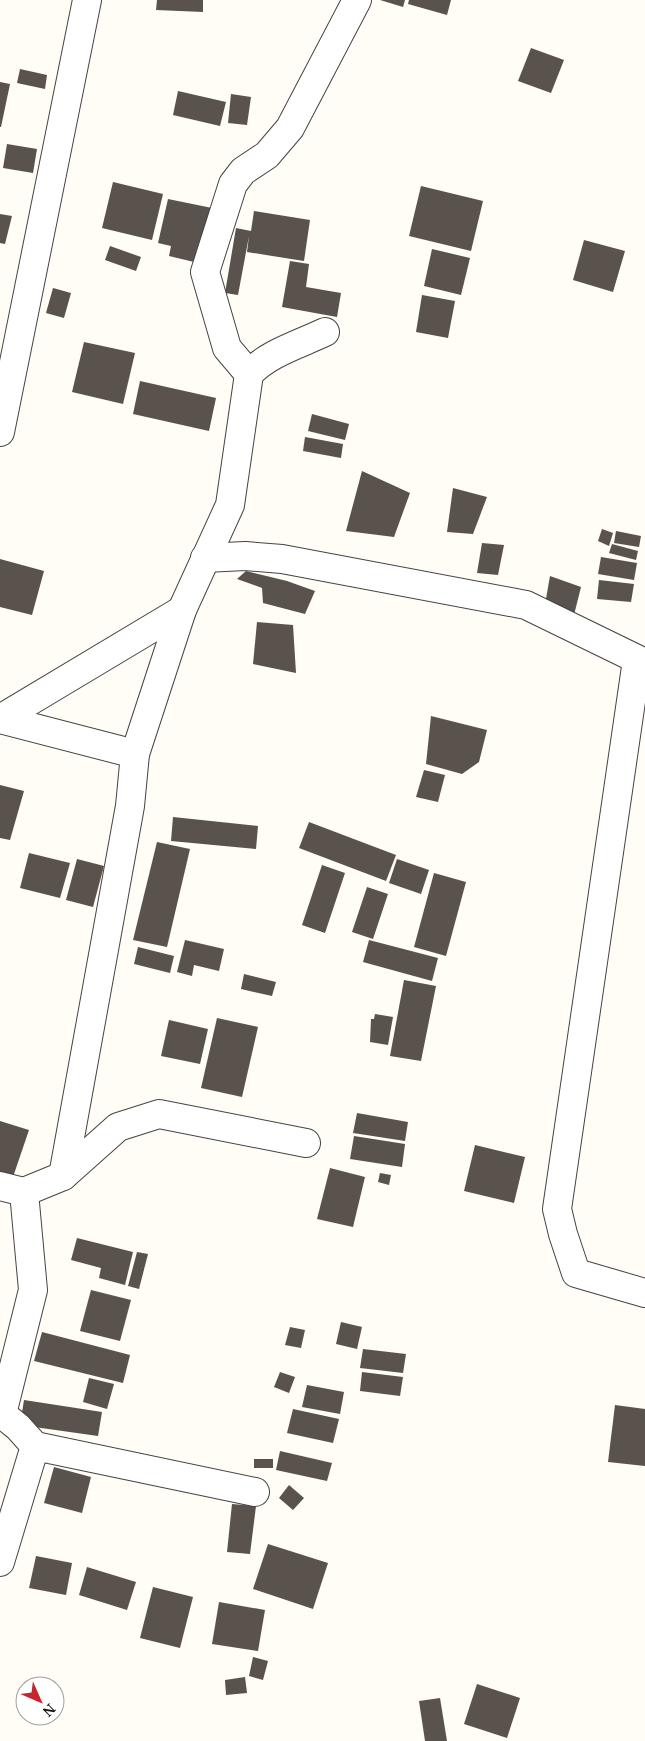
<svg xmlns="http://www.w3.org/2000/svg" width="645" height="1741" font-family="'Noto Serif',serif">
<style>
.building{fill:#5a524d}
.lines{fill:none;stroke-linecap:round;stroke-linejoin:round}
.street-casing{stroke:#444;stroke-width:30}
.street{stroke:#fff;stroke-width:28}
</style>
<rect width="100%" height="100%" fill="#fffdf5"/>
<g class="building">
<path d="M157 0H203V12L156 10Z"/>
<path d="M380 0H405L403 7Z"/>
<path d="M409 0H451L447 15 408 4Z"/>
<path d="M531 48 564 60 551 93 518 81Z"/>
<path d="M20 69 47 75 45 89 17 83Z"/>
<path d="M0 82 10 84 1 127H0Z"/>
<path d="M178 91 226 102 220 126 173 115Z"/>
<path d="M231 94 251 97 247 125 228 123Z"/>
<path d="M7 144 37 149 33 173 3 168Z"/>
<path d="M113 182 163 194 152 240 102 228Z"/>
<path d="M421 186 483 201 471 251 409 236Z"/>
<path d="M168 199 217 209 208 251 197 249 194 262 169 256 171 246 158 243Z"/>
<path d="M254 211 310 220 304 261 247 252 249 236 238 295 225 293 236 228 251 231Z"/>
<path d="M0 214 12 216 5 244 0 243Z"/>
<path d="M584 240 625 251 613 292 573 280Z"/>
<path d="M110 246 141 257 136 271 105 260Z"/>
<path d="M432 249 470 258 461 295 424 286Z"/>
<path d="M290 261 309 264 306 287 341 293 337 317 282 307Z"/>
<path d="M53 288 71 293 64 318 46 313Z"/>
<path d="M422 295 455 301 448 338 416 332Z"/>
<path d="M84 342 135 353 123 404 72 392Z"/>
<path d="M140 381 216 398 209 431 133 414Z"/>
<path d="M312 414 349 424 345 440 308 431Z"/>
<path d="M305 437 343 444 341 458 303 451Z"/>
<path d="M362 471 410 493 394 537 346 531Z"/>
<path d="M453 488 487 497 473 534 447 532Z"/>
<path d="M602 529 613 533 609 546 598 541Z"/>
<path d="M616 531 641 536 639 547 614 543Z"/>
<path d="M482 543 504 545 498 575 477 573Z"/>
<path d="M612 544 638 551 636 560 609 553Z"/>
<path d="M601 557 637 563 634 580 598 574Z"/>
<path d="M0 559 44 571 32 615 0 607Z"/>
<path d="M246 571 287 581 315 591 305 614 263 603 262 588 237 579Z"/>
<path d="M550 576 581 587 574 615 544 610Z"/>
<path d="M599 580 634 584 631 602 597 599Z"/>
<path d="M257 622 293 625 296 673 253 664Z"/>
<path d="M431 716 487 730 479 762 462 774 426 764Z"/>
<path d="M424 770 445 775 438 802 416 797Z"/>
<path d="M0 785 24 791 10 840 0 838Z"/>
<path d="M173 817 258 826 256 849 171 841Z"/>
<path d="M309 822 396 855 386 881 299 848Z"/>
<path d="M157 842 190 849 167 947 133 940Z"/>
<path d="M29 853 70 863 60 898 20 888Z"/>
<path d="M77 859 104 866 93 907 66 900Z"/>
<path d="M397 859 429 870 421 894 389 883Z"/>
<path d="M322 865 345 873 325 933 302 925Z"/>
<path d="M434 873 466 882 446 956 414 947Z"/>
<path d="M367 887 388 894 373 939 352 932Z"/>
<path d="M185 940 224 949 219 971 194 965 192 976 177 972Z"/>
<path d="M369 940 438 958 432 981 363 962Z"/>
<path d="M138 947 174 956 170 973 134 964Z"/>
<path d="M244 974 276 982 272 996 241 989Z"/>
<path d="M404 980 436 986 421 1061 390 1056Z"/>
<path d="M375 1014 393 1017 388 1045 370 1042 371 1019H374Z"/>
<path d="M217 1018 258 1027 242 1097 201 1088Z"/>
<path d="M169 1020 208 1029 200 1064 161 1056Z"/>
<path d="M357 1113 408 1122 405 1141 353 1133Z"/>
<path d="M0 1121 29 1130 13 1177 0 1173Z"/>
<path d="M354 1136 405 1144 402 1167 350 1159Z"/>
<path d="M475 1145 525 1157 514 1203 464 1191Z"/>
<path d="M330 1168 365 1177 353 1227 317 1219Z"/>
<path d="M380 1173 391 1175 389 1185 378 1182Z"/>
<path d="M77 1238 133 1252 125 1285 99 1278 101 1268 71 1260Z"/>
<path d="M137 1252 148 1254 139 1289 128 1286Z"/>
<path d="M91 1290 131 1300 120 1341 80 1331Z"/>
<path d="M341 1322 362 1327 357 1349 336 1344Z"/>
<path d="M290 1327 305 1330 301 1348 285 1345Z"/>
<path d="M42 1332 130 1355 123 1383 34 1361Z"/>
<path d="M363 1349 406 1354 403 1373 360 1368Z"/>
<path d="M280 1372 295 1377 289 1393 274 1387Z"/>
<path d="M362 1372 403 1377 400 1396 360 1391Z"/>
<path d="M89 1378 114 1384 107 1409 83 1402Z"/>
<path d="M307 1385 344 1392 340 1414 302 1407Z"/>
<path d="M24 1400 102 1412 98 1436 20 1425Z"/>
<path d="M615 1405 645 1409V1466L608 1462Z"/>
<path d="M293 1409 339 1419 333 1443 287 1433Z"/>
<path d="M280 1451 332 1463 327 1481 276 1470Z"/>
<rect x="254" y="1459" width="19" height="9"/>
<path d="M54 1467 91 1477 82 1513 44 1503Z"/>
<path d="M289 1485 304 1498 293 1510 279 1498Z"/>
<path d="M232 1504 256 1506 250 1554 227 1552Z"/>
<path d="M268 1544 328 1563 313 1609 253 1589Z"/>
<path d="M36 1556 72 1563 66 1595 29 1588Z"/>
<path d="M87 1567 136 1582 127 1610 79 1595Z"/>
<path d="M153 1587 193 1597 180 1648 140 1638Z"/>
<path d="M219 1602 265 1610 258 1651 212 1644Z"/>
<path d="M253 1657 268 1661 263 1680 249 1676Z"/>
<path d="M245 1677 247 1693 226 1695 225 1680Z"/>
<path d="M477 1684 520 1698 507 1738 464 1724Z"/>
<path d="M440 1698 447 1741H425L419 1701Z"/>
</g>
<g class="lines">
<g class="street-casing">
<g id="street">
<path d="M249 374 227 348 205 272 233 184 243 171 267 155 290 128 357 0"/>
<path d="M0 432 87 0"/>
<path d="M205 558 245 556 282 559 526 605 645 663"/>
<path d="M637 660 557 1209 563 1234 576 1273 645 1293"/>
<path d="M0 719 182 610"/>
<path d="M0 719 135 754"/>
<path d="M63 1176 130 806 135 754 182 610 230 505 249 374C268 353 300 344 325 332"/>
<path d="M0 1186 24 1192 63 1176 118 1127 159 1114 306 1143"/>
<path d="M35 1446 255 1492"/>
<path d="M0 1562 35 1446 18 1427 2 1414 33 1290 24 1192"/>
</g>
</g>
<use href="#street" class="street"/>
</g>
<g transform="translate(40 1701) rotate(135)"><circle r="24" fill="#ffffff" stroke="#a0a0a0"/>
<path d="M0-4L9 19L0 12L-9 19Z" fill="#c4262e"/>
<text y="-8" font-size="14" font-weight="bold" text-anchor="middle" fill="#111111">N</text>
</g>
</svg>
